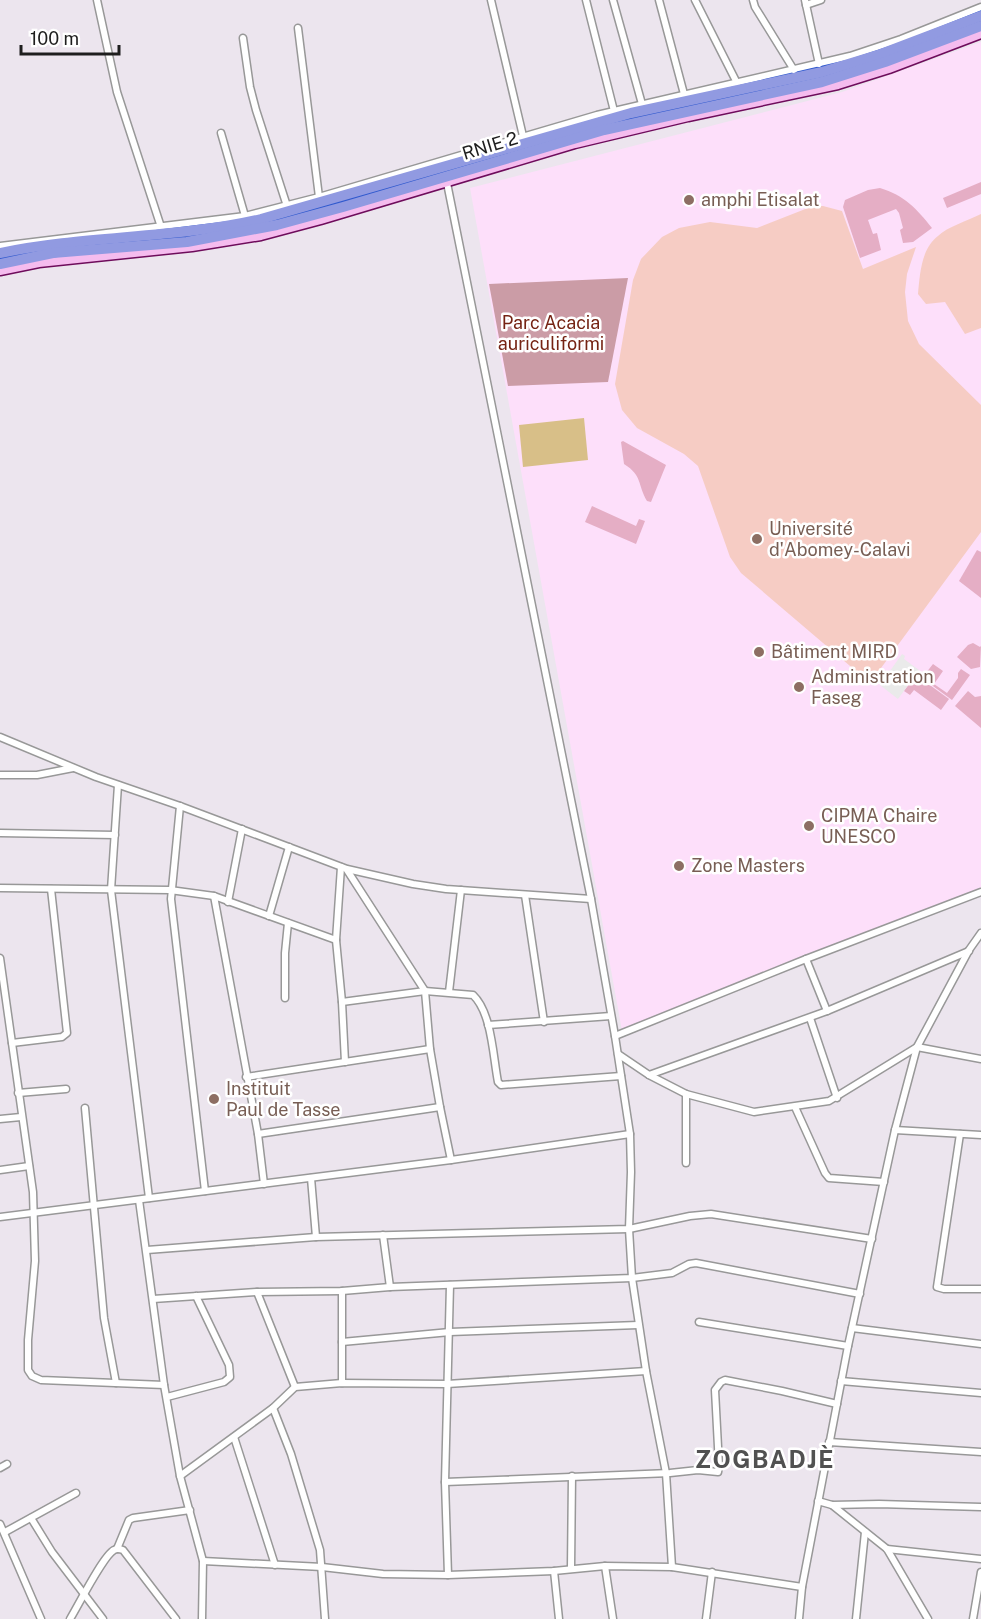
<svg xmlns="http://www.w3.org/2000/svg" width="981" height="1619" font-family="'Public Sans',sans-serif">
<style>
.education{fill:#fddffa}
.grass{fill:#e5aec5}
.forest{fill:#cb9ca6}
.park{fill:#f6ccc4}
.pitch{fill:#d8bf88}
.parking{fill:#eaeaea}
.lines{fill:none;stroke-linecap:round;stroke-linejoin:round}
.street-casing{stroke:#989898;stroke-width:9}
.secondary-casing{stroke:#6e0c5b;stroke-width:11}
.highway-casing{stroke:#3059ce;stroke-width:14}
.street{stroke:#fff;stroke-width:6}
.secondary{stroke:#f5bcee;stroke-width:8}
.highway{stroke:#919ae1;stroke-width:10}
.education-dot{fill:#8d6e63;stroke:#fff;stroke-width:2}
.labels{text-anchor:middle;stroke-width:5;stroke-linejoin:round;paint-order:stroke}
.street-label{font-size:18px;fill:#1e1e1e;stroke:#fff}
.education-label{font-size:18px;fill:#785e54;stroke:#fff;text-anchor:start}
.park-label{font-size:18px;fill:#752313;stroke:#fff}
.district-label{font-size:24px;font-weight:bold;letter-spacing:1.5px;fill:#515151;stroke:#fff}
</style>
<rect width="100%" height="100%" fill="#ece5ee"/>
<path class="education" d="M981 42V890L688 1003 622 1031 470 188 842 92Z"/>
<g class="grass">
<path d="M981 182V194L947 208 943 198Z"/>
<path d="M880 188C904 195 917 209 932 228L913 242 903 243 900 230 903 228 899 213 896 209 868 220 873 234 877 233 881 250 860 258 843 207 845 200 868 190Z"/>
<path d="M623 441 666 465 651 502 647 501C637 484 643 476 624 464L621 442Z"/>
<path d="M592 506 636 526 639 519 645 521 636 544 585 522Z"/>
<path d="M977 550 981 552V598L959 581Z"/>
<path d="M973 643 980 647 981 646 980 667 971 669 957 657 968 645Z"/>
<path d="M933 664 943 671 934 684 947 693 958 678V673L961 669 970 675 952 700 922 678Z"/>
<path d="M916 675 949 699 941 710 914 690 910 695 904 691Z"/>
<path d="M968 691 975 697 981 696V728L955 706Z"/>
</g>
<path class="forest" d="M628 278 608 382 508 386 489 284Z"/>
<g class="park">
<path d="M813 206H823L842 211 863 269 916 247 907 274 905 292 908 321 919 344 981 405V532L870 683 741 573 730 557 698 466 684 454 637 428 622 410 615 384 633 280 641 259 662 237 679 228 710 222 757 228Z"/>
<path d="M981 214V328L965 334 945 302 926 304 918 294C920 274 921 249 938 236 947 227 969 220 981 214Z"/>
</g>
<path class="pitch" d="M584 418 588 460 523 467 519 425Z"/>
<path class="parking" d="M902 654 905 656 904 659 919 670 898 699 880 685Z"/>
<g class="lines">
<g class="street-casing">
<g id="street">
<path d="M97 0 117 92 161 227"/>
<path d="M491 0 523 136"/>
<path d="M586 0 614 111"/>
<path d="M613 0 642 104"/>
<path d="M659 0 684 94"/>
<path d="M695 0 737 83"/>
<path d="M753 0 755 7 794 70"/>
<path d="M805 0 819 64"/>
<path d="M806 5 821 0"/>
<path d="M298 28 319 197"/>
<path d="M243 38 250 87 256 110 287 206"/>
<path d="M221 133 245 216"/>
<path d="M447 183 591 899 615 1036 630 1134 631 1172 629 1229 632 1278 646 1371 666 1473 672 1567"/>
<path d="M0 246 245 216 319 197 597 115 850 56 901 39 981 7"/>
<path d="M0 737 96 777 180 806 347 869 413 884 446 889 591 899"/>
<path d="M0 775H37L73 768"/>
<path d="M118 785 111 890 149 1198"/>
<path d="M180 806 171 899 205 1191"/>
<path d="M0 833 115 835"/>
<path d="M341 867 336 940 342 1002 345 1062"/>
<path d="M347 870 425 991 430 1049 440 1107 451 1160"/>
<path d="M0 888 170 890 214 896 336 940"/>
<path d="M525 895 544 1022"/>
<path d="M214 896 258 1134 264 1184"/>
<path d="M228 902 242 829"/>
<path d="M269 916 289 847"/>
<path d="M0 958 33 1192 35 1261 28 1340V1370L32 1376 41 1380 164 1385"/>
<path d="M806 959 827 1011"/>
<path d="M449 992 461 890"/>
<path d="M285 998V953L288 923"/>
<path d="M342 1002 425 991 473 995C492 1013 493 1057 498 1082L501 1085 621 1076"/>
<path d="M810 1018 837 1098"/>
<path d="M488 1025 611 1016"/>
<path d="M615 1036 806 959 981 892"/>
<path d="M12 1043 62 1037 67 1033 51 889"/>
<path d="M618 1054 649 1075 686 1094 754 1112 829 1101 917 1047 981 1059"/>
<path d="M649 1075 827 1011 969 951"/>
<path d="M246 1077 430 1049"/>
<path d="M18 1093 66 1089"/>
<path d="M686 1094V1163"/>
<path d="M795 1107 825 1173 829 1178 884 1182"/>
<path d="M85 1108 104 1318 116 1383"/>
<path d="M0 1119 21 1117"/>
<path d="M895 1130 981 1135"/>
<path d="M258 1134 440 1107"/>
<path d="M960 1134 937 1287 944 1289H981"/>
<path d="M0 1170 29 1166"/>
<path d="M311 1178 316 1237"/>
<path d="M139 1200 164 1385 180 1476 203 1561 202 1619"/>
<path d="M0 1217 451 1160 630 1134"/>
<path d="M383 1235 390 1287"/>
<path d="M147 1250 316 1237 629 1229 690 1216 711 1214 872 1239"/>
<path d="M342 1291V1383"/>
<path d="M257 1292 295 1387"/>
<path d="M153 1299 257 1292 342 1291 390 1287 632 1278 672 1273 689 1264 696 1263 860 1294"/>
<path d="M699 1322 848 1346"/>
<path d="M852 1328 981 1344"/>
<path d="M342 1342 450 1332 638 1325"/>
<path d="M841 1381 981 1393"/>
<path d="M167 1397 224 1382 230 1377 229 1365 196 1296"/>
<path d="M273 1408 291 1454 320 1550 325 1619"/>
<path d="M234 1437 275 1565"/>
<path d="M829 1442 981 1452"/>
<path d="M0 1468 7 1464"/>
<path d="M180 1476 273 1408 295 1387 342 1383 447 1384 646 1371"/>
<path d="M445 1482 670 1473 698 1470 718 1472 719 1466 715 1390 721 1382 725 1380 782 1391 837 1404"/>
<path d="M818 1501 832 1505 887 1549 928 1619"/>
<path d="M832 1505 879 1504 981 1507"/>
<path d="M31 1518 52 1552 103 1619"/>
<path d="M0 1524 41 1619"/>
<path d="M5 1532 76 1493"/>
<path d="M117 1549 129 1520 133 1518 190 1510"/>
<path d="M887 1549 981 1559"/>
<path d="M203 1561 322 1567 383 1574 448 1575 554 1571 605 1566 672 1567 802 1587"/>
<path d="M605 1566 613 1619"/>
<path d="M571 1568 572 1476"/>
<path d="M554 1571 559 1619"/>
<path d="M448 1575 445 1482 450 1285"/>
<path d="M70 1619C78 1606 103 1556 114 1550 117 1548 120 1549 123 1550L176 1619"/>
<path d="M706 1619 712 1572"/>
<path d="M799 1619 802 1587 848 1346 895 1130 917 1047 969 950 981 933"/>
<path d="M856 1619 865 1532"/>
<path d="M973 1619 981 1572"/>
</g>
</g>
<g class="secondary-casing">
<path id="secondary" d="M0 271 39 263 192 247 261 236 321 220 575 144 688 117 838 85 889 69 981 34"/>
</g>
<g class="highway-casing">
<g id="highway">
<path d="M0 253C86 235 175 239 261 219L631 113 822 72 881 54 981 16"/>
<path d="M0 264 53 253 187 242 277 225 343 207 604 130 822 82 885 62 981 26"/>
</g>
</g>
<use href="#street" class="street"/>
<use href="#secondary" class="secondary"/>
<use href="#highway" class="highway"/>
</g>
<g class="education-dot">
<circle cx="689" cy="200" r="6"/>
<circle cx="757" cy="539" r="6"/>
<circle cx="759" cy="652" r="6"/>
<circle cx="799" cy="687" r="6"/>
<circle cx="809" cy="826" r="6"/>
<circle cx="679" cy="866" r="6"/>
<circle cx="214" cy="1099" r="6"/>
</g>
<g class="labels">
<g class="street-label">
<text transform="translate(490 146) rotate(-17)" y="6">RNIE 2</text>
</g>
<g class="education-label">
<text x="701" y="206">amphi Etisalat</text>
<text x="769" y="535">Université<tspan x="769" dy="21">d'Abomey-Calavi</tspan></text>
<text x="771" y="658">Bâtiment MIRD</text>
<text x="811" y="683">Administration<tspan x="811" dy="21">Faseg</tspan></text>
<text x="821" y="822">CIPMA Chaire<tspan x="821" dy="21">UNESCO</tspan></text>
<text x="691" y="872">Zone Masters</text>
<text x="226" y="1095">Instituit<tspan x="226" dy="21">Paul de Tasse</tspan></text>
</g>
<g class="park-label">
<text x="551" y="329">Parc Acacia<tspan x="551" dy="21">auriculiformi</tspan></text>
</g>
<g class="district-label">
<text x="765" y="1468">ZOGBADJÈ</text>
</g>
</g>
<path d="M21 45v9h98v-9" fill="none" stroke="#1e1e1e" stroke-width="3"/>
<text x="30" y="45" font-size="18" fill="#1e1e1e" stroke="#ffffff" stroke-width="4.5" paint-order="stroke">100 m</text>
</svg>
